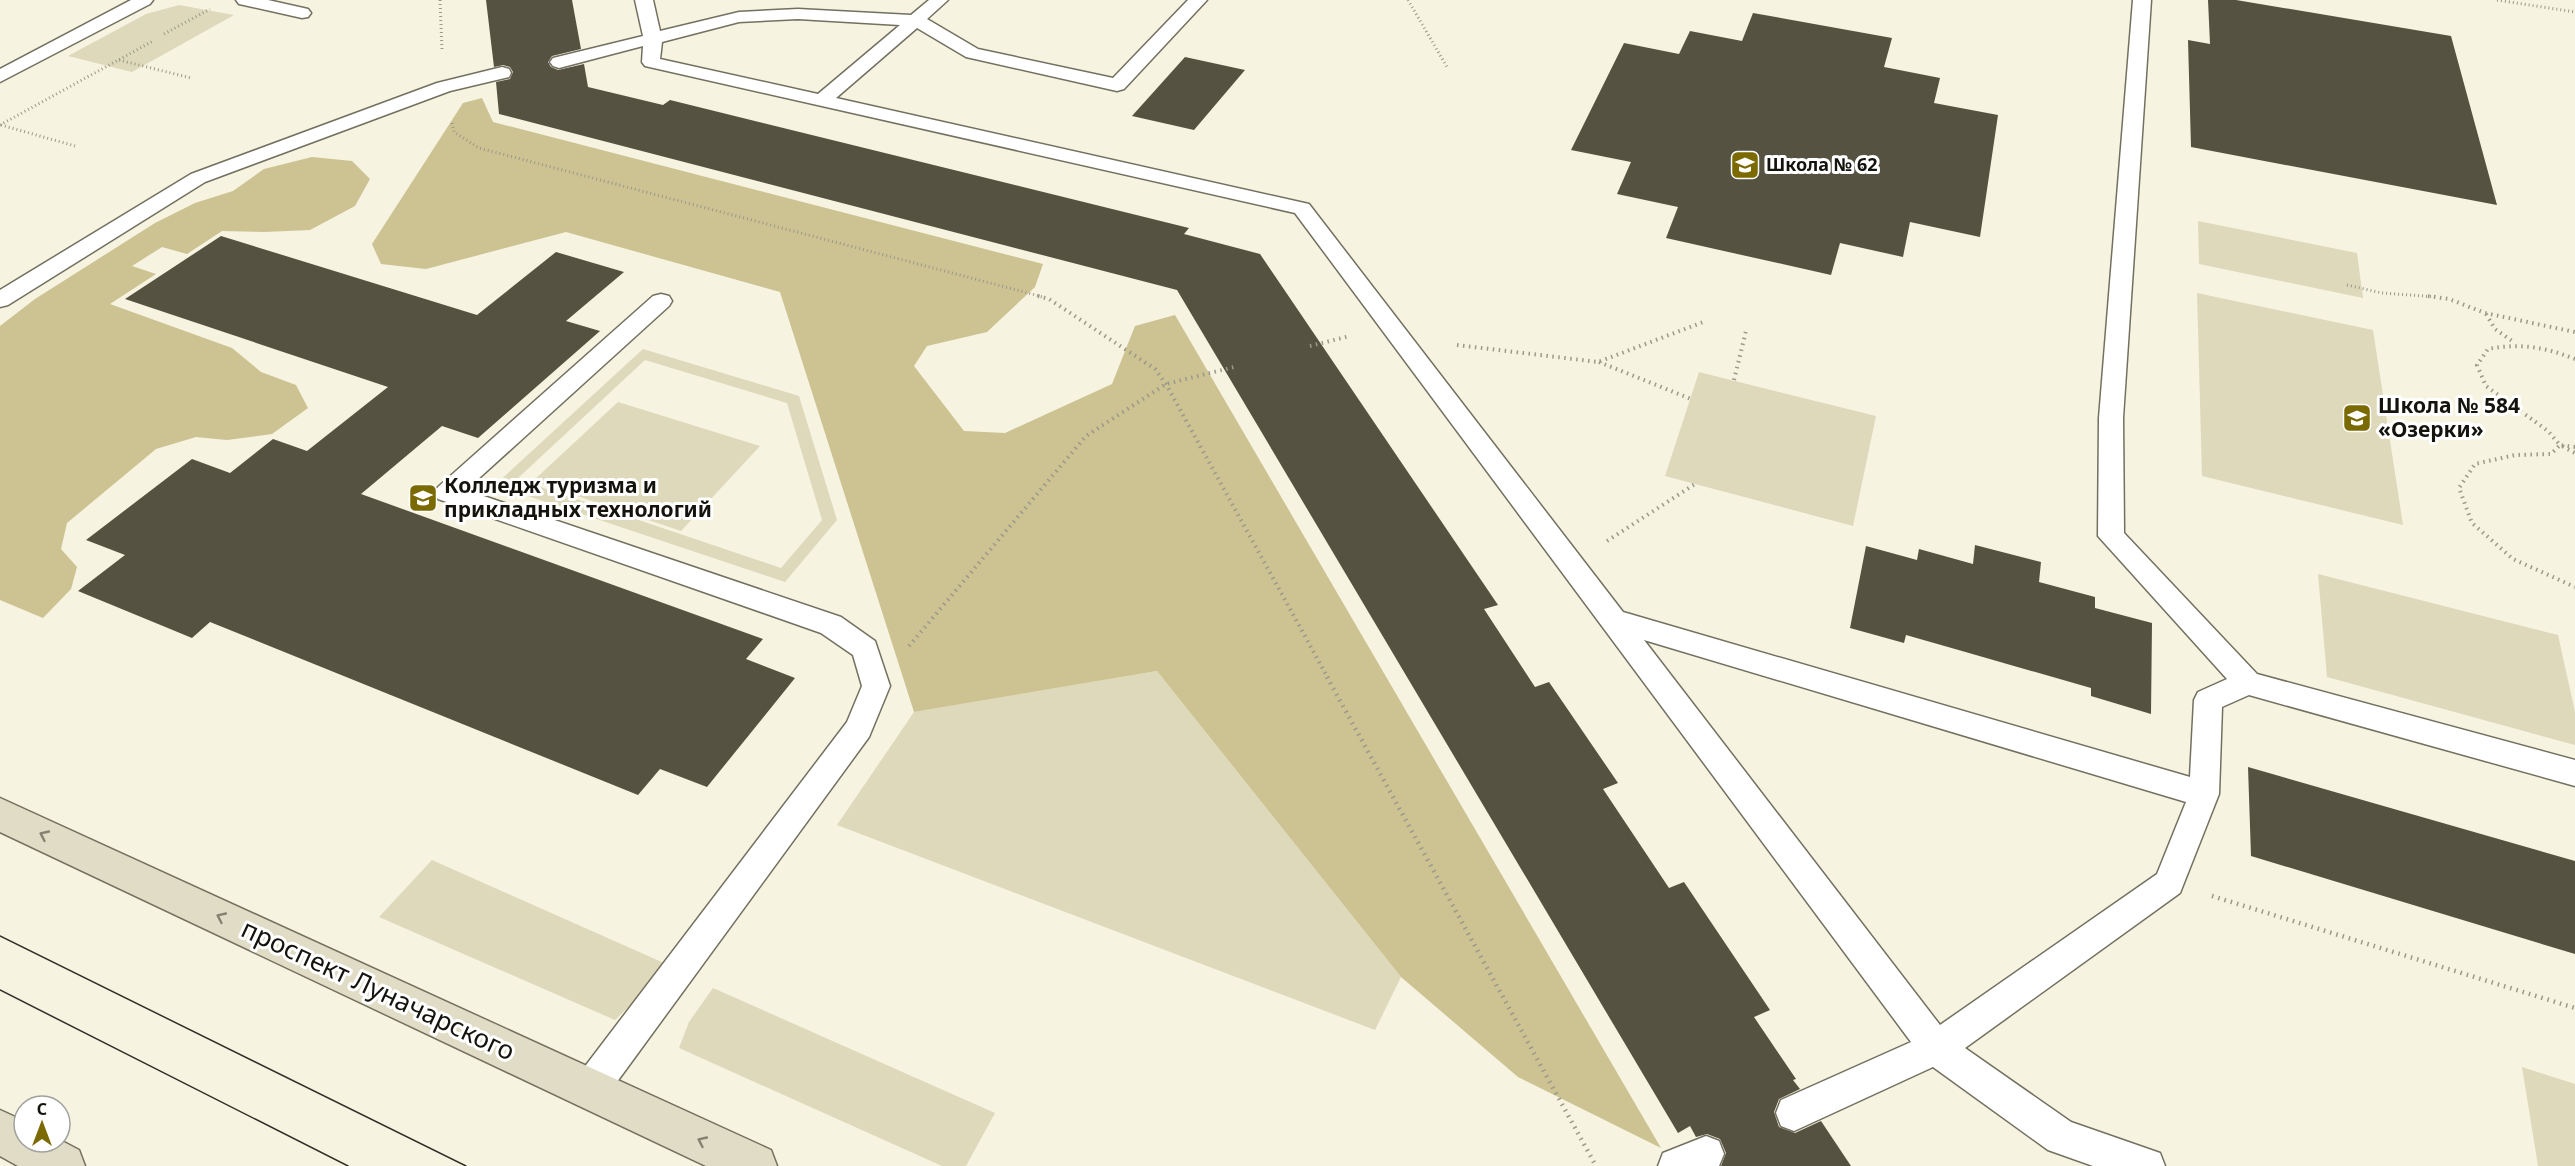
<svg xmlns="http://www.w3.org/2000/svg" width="2575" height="1166" font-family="'Noto Sans',sans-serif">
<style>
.green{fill:#ded9bb;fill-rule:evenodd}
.forest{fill:#ccc292}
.building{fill:#555242}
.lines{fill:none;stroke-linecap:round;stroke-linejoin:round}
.lane-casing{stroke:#737060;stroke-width:3}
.secondary-casing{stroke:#737060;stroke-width:3}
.path-far2{stroke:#9c998b;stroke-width:3;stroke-dasharray:1 3;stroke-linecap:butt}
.path-far1{stroke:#9c998b;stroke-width:4;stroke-dasharray:1.5 4.5;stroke-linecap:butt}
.path{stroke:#9c998b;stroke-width:4.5;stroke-dasharray:1.5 5;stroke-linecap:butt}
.lane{fill:#fff;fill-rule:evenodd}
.secondary{fill:#e1dcc5;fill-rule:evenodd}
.tram{stroke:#302e27;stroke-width:1.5}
.oneway{stroke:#858272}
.labels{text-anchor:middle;stroke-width:6;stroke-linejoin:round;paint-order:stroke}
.far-poi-label{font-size:18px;font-weight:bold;fill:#15130d;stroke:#fff;text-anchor:start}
.poi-label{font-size:21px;font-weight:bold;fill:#15130d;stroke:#fff;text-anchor:start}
.near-street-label{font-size:26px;fill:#15130d;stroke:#fff}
</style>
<rect width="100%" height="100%" fill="#f6f3e0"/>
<g class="green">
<path d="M179 5 234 15 132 72 68 56 146 14Z"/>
<path d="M2198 221 2357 253 2363 298 2199 264Z"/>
<path d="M2197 293 2373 330 2403 525 2202 476Z"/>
<path d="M643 349 799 396 837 520 785 582 495 485ZM645 360 787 403 822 520 781 568 517 479Z"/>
<path d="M1699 372 1876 416 1853 526 1665 476Z"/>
<path d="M618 402 760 446 681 531 533 481Z"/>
<path d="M2318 574 2558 635 2575 712V745L2327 677Z"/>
<path d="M1157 671 1401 977 1375 1030 837 825 914 712Z"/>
<path d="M432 860 664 963 640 996 615 1020 379 917Z"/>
<path d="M713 988 995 1113 966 1166H942L679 1048 689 1022Z"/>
<path d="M2522 1067 2575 1084V1166H2538Z"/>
</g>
<g class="forest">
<path d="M482 98 493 122 1043 264 1035 287 987 332 927 346 914 366 964 431 1005 433 1112 384 1135 326 1175 315 1661 1148 1518 1077 1401 977 1157 671 914 712 780 292 566 232 426 269 381 264 372 244 463 103Z"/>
<path d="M312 157 352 161 370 179 355 206 310 230 264 232 222 231 187 254 162 247 132 266 156 274 110 304 232 348 261 372 296 385 308 408 272 434 227 440 196 437 156 449 67 523 61 549 77 567 71 589 43 618 0 600V326L35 299 155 223 195 203 233 191 264 169Z"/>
</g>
<g class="building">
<path d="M486 0H572L581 49 552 56 548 62 551 67 558 70 584 64 588 87 663 105 670 100 1189 228 1184 234 1260 254 1498 605 1484 609 1535 687 1549 682 1618 783 1603 789 1669 888 1684 882 1770 1010 1754 1017 1796 1079 1793 1080 1800 1089 1779 1099 1774 1112 1779 1127 1795 1133 1821 1121 1851 1166H1721L1726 1153 1720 1139 1707 1134 1696 1137 1690 1126 1678 1133 1177 290 499 114 496 82 510 79 513 72 510 67 503 65 494 67Z"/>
<path d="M2208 0H2236L2451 36 2497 205 2191 147 2188 40 2210 44Z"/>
<path d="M1753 13 1892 38 1884 67 1940 78 1934 103 1998 115 1980 237 1910 222 1903 257 1840 243 1831 275 1666 238 1678 207 1617 194 1631 162 1571 150 1624 43 1679 54 1690 31 1742 41Z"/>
<path d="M1185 57 1245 70 1194 130 1132 116Z"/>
<path d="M221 236 477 315 556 252 624 272 566 321 600 331 478 438 442 426 361 494 763 639 746 659 795 678 707 787 660 769 638 795 210 622 192 638 78 591 125 555 86 540 192 459 230 473 273 439 307 451 388 387 125 299Z"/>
<path d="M1975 545 2041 562 2039 582 2095 597V608L2152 623 2151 714 2091 696V688L1962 651 1906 635 1904 643 1850 628 1866 546 1917 560 1919 549 1973 564Z"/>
<path d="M2248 767 2575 861V954L2251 856Z"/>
</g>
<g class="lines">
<g class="lane-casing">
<g id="lane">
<path d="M131 0H153L150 4 0 82V69Z"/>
<path d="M236 0H268L308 9 311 13 308 17 302 18 239 4Z"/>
<path d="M635 0H653L660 31 739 12 798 9 911 15 929 0H948L927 19 978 49 1113 78 1188 0H1207L1124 89 1117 91 966 57 917 28 836 98 1309 204 1623 612 2190 777 2194 700 2198 692 2227 679 2098 536 2099 418 2133 0H2151L2123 418 2124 533 2257 674 2575 760V786L2249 695 2222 707 2219 794 2180 893 1965 1048 2071 1122 2160 1153 2165 1166H2093L2048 1150 1933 1067 1794 1131 1781 1126 1776 1113 1781 1100 1911 1042 1295 213 645 66 642 62 643 46 559 68 553 66 550 62 553 58 643 36ZM798 19 900 25 818 94 660 59 662 42 739 22ZM1644 640 2186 802 2157 874 1940 1025Z"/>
<path d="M502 67 509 69 511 73 509 77 450 91 205 182 8 305 0 307V290L191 174 437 83Z"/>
<path d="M661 294 669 296 672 301 669 306 466 490 841 617 875 641 890 686 869 737 603 1101 590 1106 577 1101 572 1089 577 1077 847 722 862 686 853 655 821 633 438 499 434 493 438 487 653 296Z"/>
<path d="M1706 1136 1719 1141 1724 1154 1719 1166H1658L1663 1153Z"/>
</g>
</g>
<g class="secondary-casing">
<g id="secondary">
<path d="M0 798 771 1150 777 1166H706L0 832Z"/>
<path d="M0 1110 24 1121V1142H60V1140L79 1150 85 1166H18L0 1156Z"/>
</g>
</g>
<g class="path-far2">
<path d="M440 0 442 50"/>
<path d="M1408 0 1447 67"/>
<path d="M2497 0 2575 12"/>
<path d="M164 34 210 9"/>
<path d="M119 60 191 78"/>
<path d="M452 123 454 132 479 148 1043 297"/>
<path d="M0 125 153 41"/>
<path d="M1 125 75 146"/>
<path d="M2347 285 2382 293 2438 297"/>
</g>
<g class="path-far1">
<path d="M1038 296 1049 299 1155 369 1166 384 1328 678"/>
<path d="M2428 296 2449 299 2485 313 2575 332"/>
<path d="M2486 314 2495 329 2515 343"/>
<path d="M1457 345 1598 362 1706 321"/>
<path d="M1310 346 1350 336"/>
<path d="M2575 359C2545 347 2520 343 2488 349L2477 365 2486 386 2548 431 2560 445 2551 454 2515 455 2475 464 2459 488 2472 523 2513 559 2575 587"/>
<path d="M1599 362 1691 399"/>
<path d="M1734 380 1746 331"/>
<path d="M2575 447 2560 445 2575 453"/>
<path d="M1607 541 1695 484"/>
<path d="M909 646 1086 436 1166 384 1234 367"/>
</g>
<g class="path">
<path d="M1327 677 1596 1166"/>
<path d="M2212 896 2575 1008"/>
</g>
<use href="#lane" class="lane"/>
<use href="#secondary" class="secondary"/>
<g class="tram">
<path d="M0 936 466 1166"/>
<path d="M0 990 348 1166"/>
</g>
</g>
<defs><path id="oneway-chevron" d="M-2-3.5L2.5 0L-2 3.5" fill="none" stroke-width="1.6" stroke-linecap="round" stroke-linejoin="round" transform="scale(1.5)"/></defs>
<g class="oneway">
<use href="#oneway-chevron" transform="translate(44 835) rotate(-155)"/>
<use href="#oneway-chevron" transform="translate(221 917) rotate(-155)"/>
<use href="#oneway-chevron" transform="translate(702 1141) rotate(-155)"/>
</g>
<defs>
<g id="school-square" transform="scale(1.5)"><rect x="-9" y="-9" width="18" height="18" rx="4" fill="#7b6a02" stroke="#fff"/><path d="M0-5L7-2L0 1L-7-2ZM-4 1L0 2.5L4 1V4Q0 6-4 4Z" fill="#fff"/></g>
<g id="university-square" transform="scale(1.5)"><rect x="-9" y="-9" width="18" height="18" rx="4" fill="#7b6a02" stroke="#fff"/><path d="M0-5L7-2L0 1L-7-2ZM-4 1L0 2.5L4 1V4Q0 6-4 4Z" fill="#fff"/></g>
</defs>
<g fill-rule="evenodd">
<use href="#school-square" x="1745" y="165"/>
<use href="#school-square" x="2357" y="418"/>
<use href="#university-square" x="423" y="498"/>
</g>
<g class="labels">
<g class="far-poi-label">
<text x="1766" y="171">Школа № 62</text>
</g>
<g class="poi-label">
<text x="2378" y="413">Школа № 584<tspan x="2378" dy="24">«Озерки»</tspan></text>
<text x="444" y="493">Колледж туризма и<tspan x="444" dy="24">прикладных технологий</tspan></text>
</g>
<g class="near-street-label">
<text transform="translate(378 990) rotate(25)" y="9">проспект Луначарского</text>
</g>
</g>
<g transform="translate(42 1124)"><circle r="28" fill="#ffffff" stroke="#a1a19e" stroke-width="1.5"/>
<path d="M0-4.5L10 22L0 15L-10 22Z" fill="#7b6a02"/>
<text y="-9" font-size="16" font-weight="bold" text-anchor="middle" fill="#15130d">С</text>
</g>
</svg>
